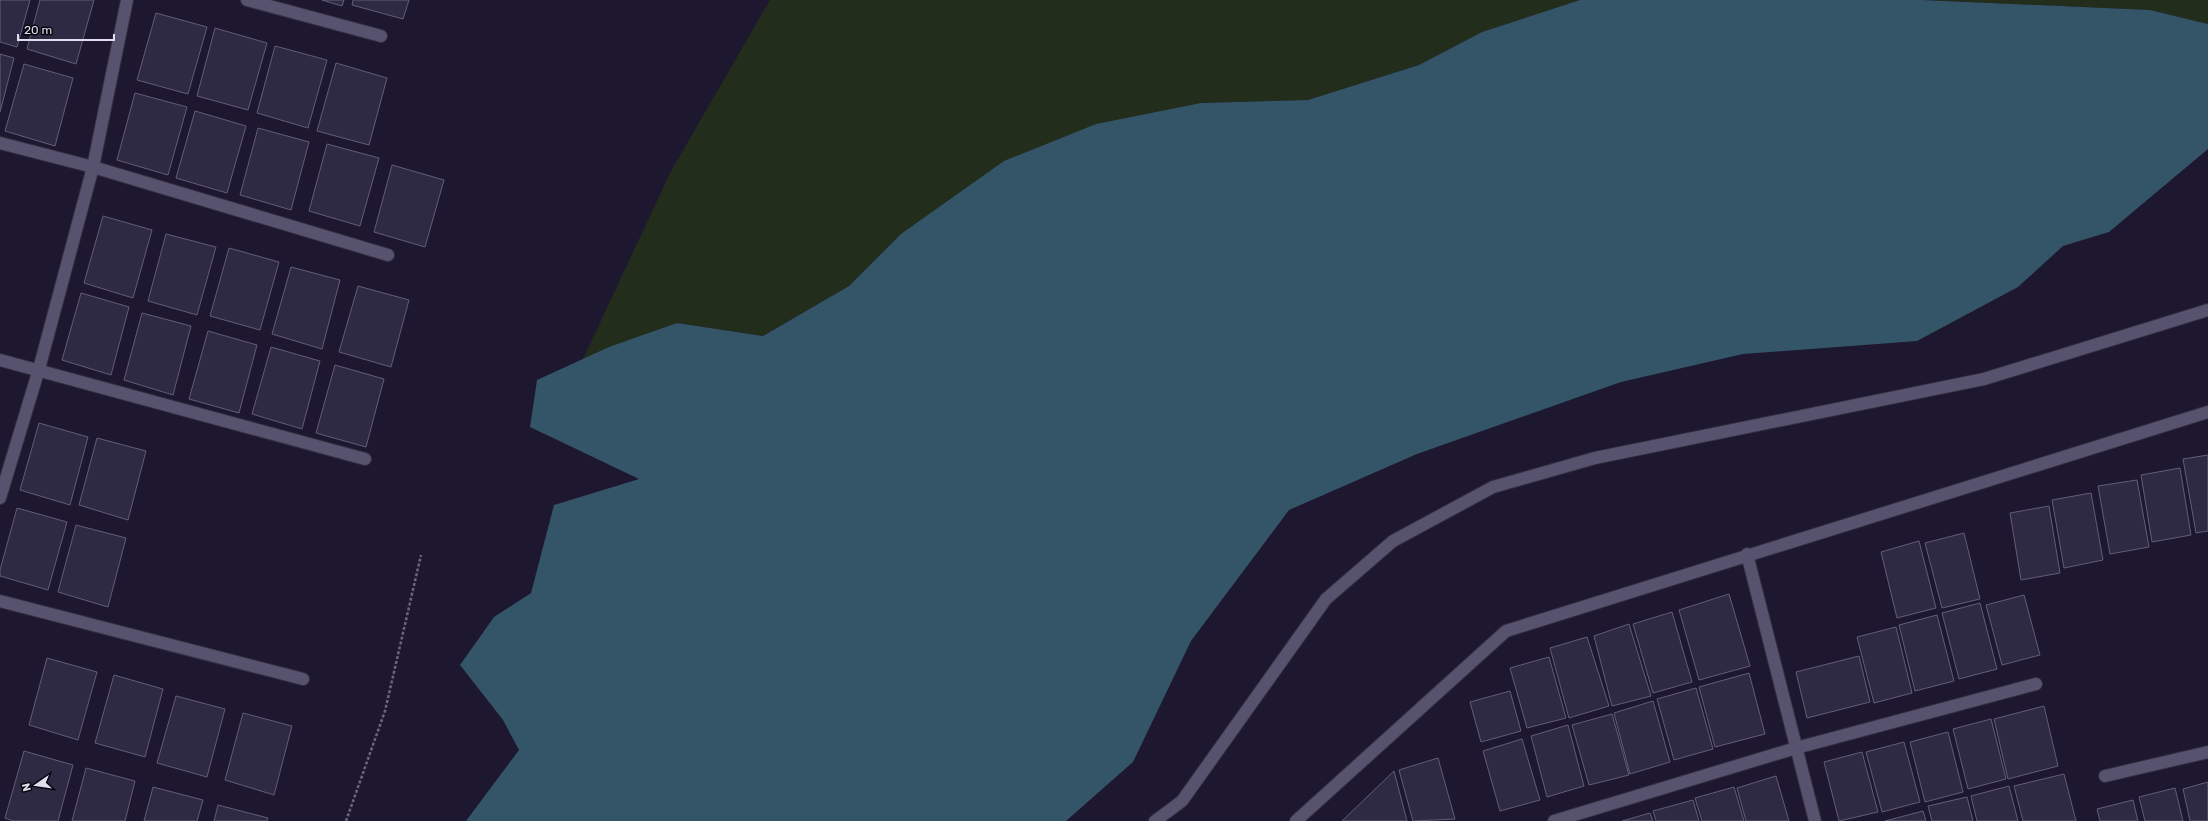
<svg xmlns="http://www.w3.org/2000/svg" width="2208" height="821" font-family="Rubik,sans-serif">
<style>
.green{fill:#232d1c}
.water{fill:#345467}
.building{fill:#2f2a43;stroke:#625d7a}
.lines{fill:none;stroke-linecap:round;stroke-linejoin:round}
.minor-casing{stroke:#332f41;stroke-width:14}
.path{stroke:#6b677b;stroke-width:2.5;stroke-dasharray:3 2;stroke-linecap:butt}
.minor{stroke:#57526e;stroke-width:12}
</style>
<rect width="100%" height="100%" fill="#1d172f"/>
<g class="green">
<path d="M770 0H1580L1482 32 1419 65 1308 100 1201 103 901 234 849 286 763 336 677 323 583 359 671 171Z"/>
<path d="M1922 0H2208V24L2150 10Z"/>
</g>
<path class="water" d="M1580 0H1922L2150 10 2208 24V149L2109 232 2063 246 2018 287 1917 341 1743 354 1621 382 1417 454 1289 510 1191 641 1133 762 1066 821H466L519 750 503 720 460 665 494 617 531 593 554 505 639 479 530 427 537 380 609 347 677 323 763 336 849 286 901 234 1004 161 1096 124 1201 103 1308 100 1419 65 1482 32Z"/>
<g class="building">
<path d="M0 0H30L17 47 0 42Z"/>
<path d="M40 0H94L76 64 27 49Z"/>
<path d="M322 0H344L342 6Z"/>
<path d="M353 0H409L403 19 352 5Z"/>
<path d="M156 13 207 27 188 94 137 80Z"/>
<path d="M215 28 267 43 248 110 197 96Z"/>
<path d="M275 46 327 60 308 128 257 113Z"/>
<path d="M0 54 14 58 0 112Z"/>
<path d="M336 63 387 78 369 145 317 131Z"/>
<path d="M24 64 73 78 55 146 5 131Z"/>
<path d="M135 93 187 107 168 175 117 160Z"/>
<path d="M195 111 246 126 227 193 176 178Z"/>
<path d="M258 128 309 142 291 210 240 195Z"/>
<path d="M327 144 379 158 360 226 309 211Z"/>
<path d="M392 165 444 180 425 247 374 232Z"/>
<path d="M103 216 152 230 133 298 84 283Z"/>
<path d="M166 234 216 247 197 315 148 301Z"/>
<path d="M229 248 279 262 260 330 210 316Z"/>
<path d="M291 267 340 280 322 349 272 334Z"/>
<path d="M358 286 409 300 391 367 339 352Z"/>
<path d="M81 293 129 307 111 375 62 360Z"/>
<path d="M142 313 191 326 173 395 124 380Z"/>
<path d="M208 331 257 345 239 413 189 399Z"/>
<path d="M271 347 320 361 302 429 252 414Z"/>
<path d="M335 365 384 379 366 447 316 433Z"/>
<path d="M39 423 88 437 70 505 20 490Z"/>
<path d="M97 438 146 451 128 520 79 505Z"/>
<path d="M2208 455V531L2196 533 2183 459Z"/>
<path d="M2180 468 2191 535 2152 542 2141 475Z"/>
<path d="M2137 480 2149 547 2110 554 2098 486Z"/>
<path d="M2091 493 2103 560 2064 568 2052 500Z"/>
<path d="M2049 506 2060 573 2021 580 2010 513Z"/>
<path d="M17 508 67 522 48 590 0 576V570Z"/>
<path d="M76 525 126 538 108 607 58 592Z"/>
<path d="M1964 533 1980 599 1942 608 1925 543Z"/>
<path d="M1919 541 1936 608 1897 618 1881 552Z"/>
<path d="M1729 594 1750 666 1699 680 1679 610Z"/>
<path d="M2024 595 2040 655 2002 665 1986 605Z"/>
<path d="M1980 603 1997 669 1959 679 1942 613Z"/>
<path d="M1672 612 1692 682 1653 693 1633 624Z"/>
<path d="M1937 615 1954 681 1915 691 1899 625Z"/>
<path d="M1629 624 1651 696 1612 706 1594 636Z"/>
<path d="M1896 627 1912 693 1874 703 1857 637Z"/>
<path d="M1587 637 1609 706 1569 718 1550 648Z"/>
<path d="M1859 656 1870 702 1807 718 1796 672Z"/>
<path d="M1549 657 1566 718 1527 728 1510 668Z"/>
<path d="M47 658 97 672 78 740 29 725Z"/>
<path d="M1749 673 1765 734 1715 747 1699 687Z"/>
<path d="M114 675 163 689 145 757 95 743Z"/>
<path d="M1696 688 1713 749 1674 760 1657 699Z"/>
<path d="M1510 691 1521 731 1481 742 1470 702Z"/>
<path d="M176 696 225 709 207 777 157 763Z"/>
<path d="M1653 701 1670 762 1630 774 1614 713Z"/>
<path d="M2044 706 2058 766 2008 779 1994 719Z"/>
<path d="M243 713 292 726 274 795 225 780Z"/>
<path d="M1612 714 1629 775 1589 785 1572 725Z"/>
<path d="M1991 719 2006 779 1968 789 1953 729Z"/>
<path d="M1568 725 1584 786 1547 797 1531 736Z"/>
<path d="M1948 732 1963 792 1925 802 1910 742Z"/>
<path d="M1522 739 1540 800 1500 811 1483 751Z"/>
<path d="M1904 742 1920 802 1882 812 1866 752Z"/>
<path d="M24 751 73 765 58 821H13L5 818Z"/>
<path d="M1862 752 1878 812 1839 821 1824 762Z"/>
<path d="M1438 758 1455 819 1413 821 1399 770Z"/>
<path d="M86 768 135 781 125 821H72Z"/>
<path d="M1394 771 1407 821H1342Z"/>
<path d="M2064 774 2076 821H2023L2014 786Z"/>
<path d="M1776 776 1789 821H1746L1737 788Z"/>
<path d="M2208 782V821H2190L2183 789Z"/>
<path d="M2009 786 2018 821H1977L1971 796Z"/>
<path d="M153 787 203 800 197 821H144Z"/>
<path d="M1734 787 1744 821H1702L1695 798Z"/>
<path d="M2175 788 2183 821H2145L2139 797Z"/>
<path d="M1967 797 1973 821H1932L1928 806Z"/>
<path d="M1693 800 1699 821H1656L1653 811Z"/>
<path d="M2133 800 2138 821H2100L2097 809Z"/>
<path d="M218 805 268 818 267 821H214Z"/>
<path d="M1923 811 1926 821H1885Z"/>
<path d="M1650 813 1653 821H1622Z"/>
</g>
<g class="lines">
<g class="minor-casing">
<g id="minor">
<path d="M247 0 381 36"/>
<path d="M0 143 93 167 388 255"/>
<path d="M0 360 365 459"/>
<path d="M0 498 39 369 93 167 127 0"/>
<path d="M1747 554 1815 821"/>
<path d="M0 601 303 679"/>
<path d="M2105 776 2208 752"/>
<path d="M1155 821 1182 801 1326 599 1393 541 1493 487 1595 458 1984 379 2208 310"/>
<path d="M1296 821 1506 631 2208 412"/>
<path d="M1554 821 1796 748 2036 684"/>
</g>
</g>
<path class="path" d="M346 821 385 711 421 555"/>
<use href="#minor" class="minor"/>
</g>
<g transform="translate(36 785) rotate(257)" stroke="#07050e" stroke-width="3" paint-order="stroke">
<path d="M0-3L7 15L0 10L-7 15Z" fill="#e0deee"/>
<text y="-6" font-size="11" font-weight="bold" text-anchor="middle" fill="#e0deee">N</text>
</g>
<path d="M18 34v6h96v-6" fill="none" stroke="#e0deee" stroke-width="2"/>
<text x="24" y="34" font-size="12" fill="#e0deee" stroke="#07050e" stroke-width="3" paint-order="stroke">20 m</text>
</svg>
